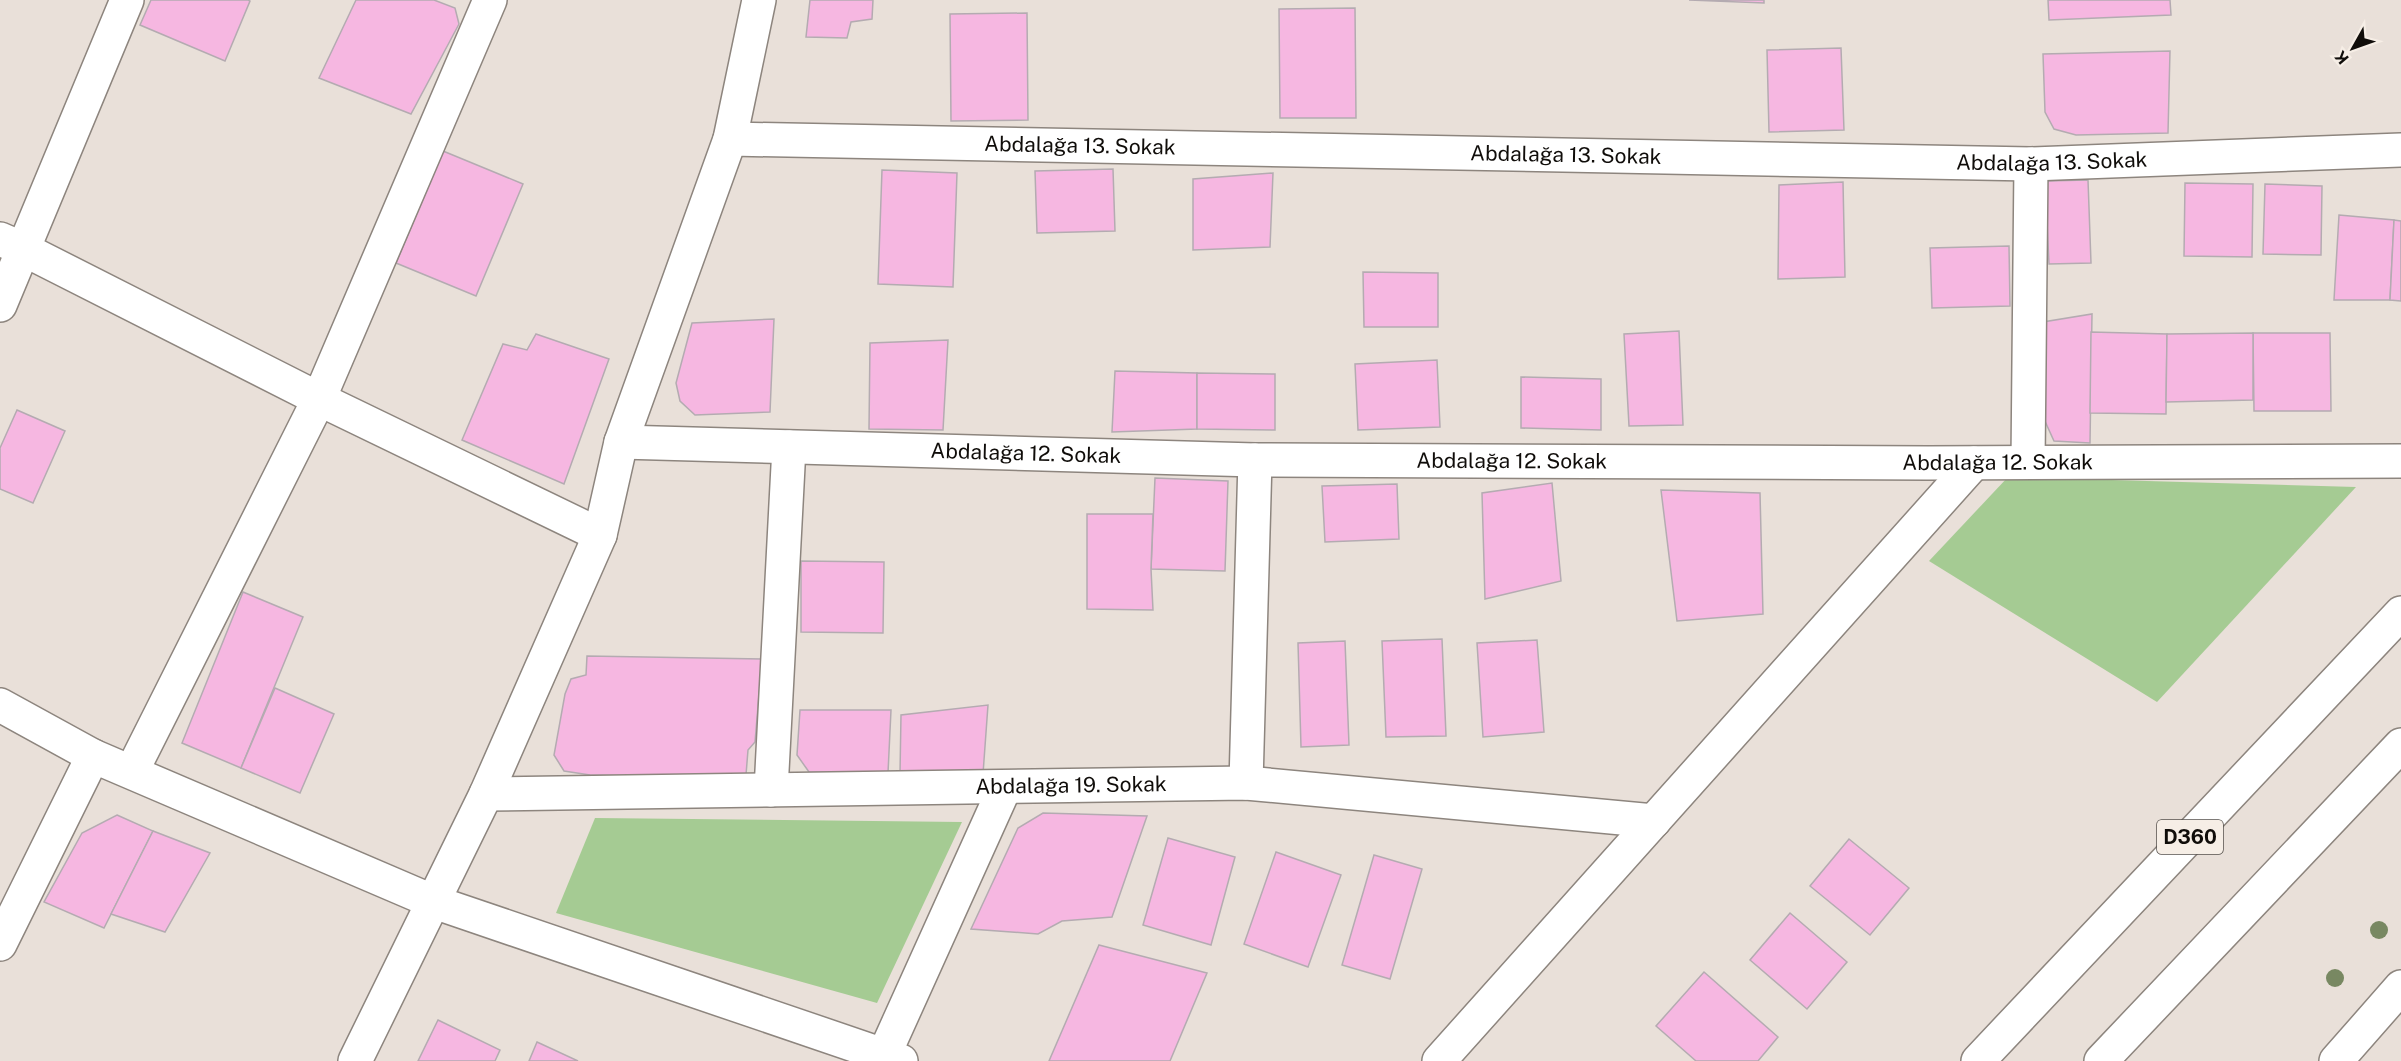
<svg xmlns="http://www.w3.org/2000/svg" width="2401" height="1061" font-family="'Public Sans',sans-serif">
<style>
.green{fill:#a5cb93}
.building{fill:#f6b7e1;stroke:#b4abb1;stroke-width:1.5}
.lines{fill:none;stroke-linecap:round;stroke-linejoin:round}
.minor-casing{stroke:#8d857e;stroke-width:36}
.major-casing{stroke:#8d857e;stroke-width:36}
.minor{stroke:#fff;stroke-width:33}
.major{stroke:#fff;stroke-width:33}
.tree{fill:#788862}
.labels{text-anchor:middle;stroke-width:4.5;stroke-linejoin:round;paint-order:stroke}
.shield{fill:#f6eee6;stroke:#55504c;stroke-width:1.5}
.shield-label{font-size:20px;font-weight:bold;fill:#100d0a}
.street-label{font-size:21px;fill:#100d0a;stroke:#f6eee6}
</style>
<rect width="100%" height="100%" fill="#e9e0d9"/>
<g class="green">
<path d="M2008 477 2356 487 2157 702 1929 561Z"/>
<path d="M595 818 962 822 877 1003 556 913Z"/>
</g>
<g class="building">
<path d="M151 0H248L250 1 225 61 140 25Z"/>
<path d="M356 0H434L455 8 459 24 411 114 319 78Z"/>
<path d="M810 0H873L872 19 851 22 847 38 806 37Z"/>
<path d="M1689 0H1764V3Z"/>
<path d="M2048 0H2170L2171 15 2049 20Z"/>
<path d="M1355 8 1356 118H1280L1279 9Z"/>
<path d="M1027 13 1028 120 951 121 950 14Z"/>
<path d="M1841 48 1844 130 1769 132 1767 50Z"/>
<path d="M2170 51 2168 133 2076 135 2054 129 2045 112 2043 54Z"/>
<path d="M443 151 523 184 476 296 396 263Z"/>
<path d="M1113 169 1115 231 1037 233 1035 171Z"/>
<path d="M882 170 957 173 953 287 878 284Z"/>
<path d="M1273 173 1270 247 1193 250V179Z"/>
<path d="M2088 180 2091 263 2049 264 2045 181Z"/>
<path d="M1843 182 1845 277 1778 279 1779 185Z"/>
<path d="M2185 183 2253 184 2252 257 2184 256Z"/>
<path d="M2265 184 2322 186 2321 255 2263 254Z"/>
<path d="M2339 215 2394 220 2390 300H2334Z"/>
<path d="M2394 220 2401 221V301L2390 300Z"/>
<path d="M2009 246 2010 306 1932 308 1930 248Z"/>
<path d="M1363 272 1438 273V327H1364Z"/>
<path d="M2092 314 2090 443 2054 441 2044 419 2043 322Z"/>
<path d="M774 319 770 412 695 415 680 401 676 383 692 323Z"/>
<path d="M1679 331 1683 425 1629 426 1624 334Z"/>
<path d="M2091 332 2167 334 2166 414 2090 413Z"/>
<path d="M2253 333H2330L2331 411H2254Z"/>
<path d="M2253 333V400L2166 402 2167 334Z"/>
<path d="M536 334 609 359 564 484 462 440 503 344 527 350Z"/>
<path d="M948 340 943 430 869 429 870 343Z"/>
<path d="M1437 360 1440 427 1358 430 1355 364Z"/>
<path d="M1115 371 1197 373V429L1112 432Z"/>
<path d="M1197 373 1275 374V430L1197 429Z"/>
<path d="M1521 377 1601 379V430L1521 428Z"/>
<path d="M17 410 65 431 33 503 0 489V448Z"/>
<path d="M1155 478 1228 481 1225 571 1151 569Z"/>
<path d="M1552 483 1561 581 1485 599 1482 493Z"/>
<path d="M1397 484 1399 539 1325 542 1322 486Z"/>
<path d="M1661 490 1760 493 1763 614 1677 621Z"/>
<path d="M1087 514H1153L1151 569 1153 610 1087 609Z"/>
<path d="M801 561 884 562 883 633 801 632Z"/>
<path d="M243 592 303 617 241 768 182 743Z"/>
<path d="M1442 639 1446 736 1386 737 1382 641Z"/>
<path d="M1537 640 1544 732 1483 737 1477 643Z"/>
<path d="M1345 641 1349 745 1301 747 1298 643Z"/>
<path d="M587 656 762 659 755 742 748 750 746 775 734 778 590 775 564 771 554 755 565 694 571 679 586 675Z"/>
<path d="M275 688 334 714 300 793 241 768Z"/>
<path d="M988 705 983 774 900 773 901 715Z"/>
<path d="M800 710H891L888 773 809 772 797 755Z"/>
<path d="M1043 813 1147 816 1112 917 1062 921 1038 934 971 929 1018 828Z"/>
<path d="M117 815 153 831 104 928 44 902 82 833Z"/>
<path d="M153 831 210 853 165 932 111 914Z"/>
<path d="M1168 838 1235 857 1211 945 1143 925Z"/>
<path d="M1849 839 1909 888 1870 935 1810 886Z"/>
<path d="M1276 852 1341 875 1308 967 1244 944Z"/>
<path d="M1374 855 1422 869 1390 979 1342 965Z"/>
<path d="M1790 913 1847 962 1807 1009 1750 960Z"/>
<path d="M1099 945 1207 973 1170 1061H1049Z"/>
<path d="M1704 972 1778 1037 1758 1061H1696L1656 1026Z"/>
<path d="M438 1020 500 1050 495 1061H418Z"/>
<path d="M537 1042 578 1061H529Z"/>
</g>
<g class="lines">
<g class="minor-casing">
<g id="minor">
<path id="s1" d="M730 139 2031 164 2401 150"/>
<path d="M0 239 23 249 319 399 600 535"/>
<path d="M0 305 127 0"/>
<path id="s2" d="M621 442 1255 460 1928 463 2401 461"/>
<path d="M2028 462 2031 164"/>
<path d="M0 705 93 756 434 902 901 1061"/>
<path d="M132 771 319 399 490 0"/>
<path d="M1246 783 1255 460"/>
<path d="M771 790 789 447"/>
<path id="s3" d="M486 794 1246 783 1654 821"/>
<path d="M0 944 93 756"/>
<path d="M884 1055 1005 787"/>
<path d="M355 1061 486 794 600 535 621 442 730 139 759 0"/>
<path d="M1439 1061 1974 463"/>
<path d="M2336 1061 2401 987"/>
</g>
</g>
<g class="major-casing">
<g id="major">
<path d="M1978 1061 2401 613"/>
<path d="M2101 1061 2401 745"/>
</g>
</g>
<use href="#minor" class="minor"/>
<use href="#major" class="major"/>
</g>
<g class="tree">
<circle cx="2379" cy="930" r="9"/>
<circle cx="2335" cy="978" r="9"/>
</g>
<g class="labels">
<rect class="shield" x="2157" y="820" width="66" height="34" rx="4.5"/>
<g class="shield-label">
<text x="2190" y="844">D360</text>
</g>
<g class="street-label">
<text dy="7" stroke="none"><textPath href="#s1" startOffset="350">Abdalağa 13. Sokak</textPath></text>
<text dy="7" stroke="none"><textPath href="#s1" startOffset="836">Abdalağa 13. Sokak</textPath></text>
<text dy="7" stroke="none"><textPath href="#s1" startOffset="1322">Abdalağa 13. Sokak</textPath></text>
<text dy="7" stroke="none"><textPath href="#s2" startOffset="405">Abdalağa 12. Sokak</textPath></text>
<text dy="7" stroke="none"><textPath href="#s2" startOffset="891">Abdalağa 12. Sokak</textPath></text>
<text dy="7" stroke="none"><textPath href="#s2" startOffset="1377">Abdalağa 12. Sokak</textPath></text>
<text dy="7" stroke="none"><textPath href="#s3" startOffset="585">Abdalağa 19. Sokak</textPath></text>
</g>
</g>
<g transform="translate(2353 48) rotate(230)" stroke="#f6eee6" stroke-width="4.5" paint-order="stroke">
<path d="M0-4.5L10 22L0 15L-10 22Z" fill="#100d0a"/>
<text y="-9" font-size="16" font-weight="bold" text-anchor="middle" fill="#100d0a">K</text>
</g>
</svg>
